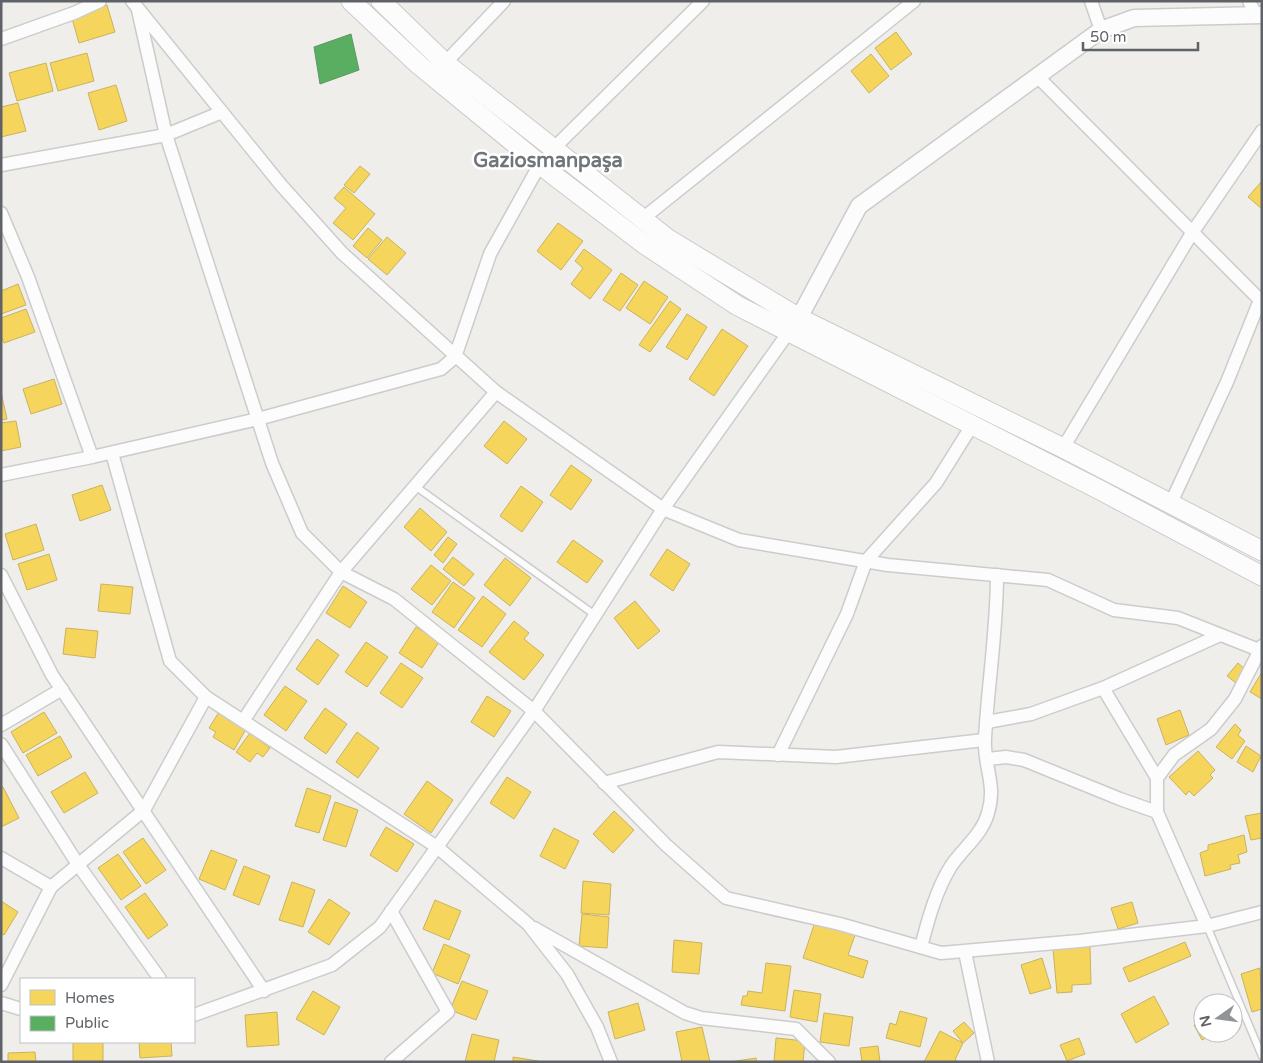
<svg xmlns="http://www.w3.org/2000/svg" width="1263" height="1063" font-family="'Varela Round',sans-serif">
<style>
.homes{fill:#f6d55c;stroke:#c9b360}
.public{fill:#5aae61;stroke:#5c9863}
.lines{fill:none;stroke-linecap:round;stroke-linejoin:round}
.service-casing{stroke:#cbcccc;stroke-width:9}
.minor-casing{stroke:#cbcccc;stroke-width:15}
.tertiary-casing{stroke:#cbcccc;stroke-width:19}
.secondary-casing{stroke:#cacacb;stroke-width:21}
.service{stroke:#fdfcfc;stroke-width:6}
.minor{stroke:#fdfcfc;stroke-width:12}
.tertiary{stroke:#fdfcfc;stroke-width:16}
.secondary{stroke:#fdfcfc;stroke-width:19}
.labels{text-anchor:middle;stroke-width:5;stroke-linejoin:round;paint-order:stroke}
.district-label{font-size:20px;font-weight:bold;fill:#70757a;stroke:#fff}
</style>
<rect width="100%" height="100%" fill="#efeeea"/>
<g class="homes">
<path d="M107 5 115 32 79 43 71 15Z"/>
<path d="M896 32 912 54 891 70 875 48Z"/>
<path d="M87 53 94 81 58 91 50 63Z"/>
<path d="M871 54 889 76 869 93 851 71Z"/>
<path d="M46 63 53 91 17 101 9 73Z"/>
<path d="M116 85 127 121 99 130 88 93Z"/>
<path d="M18 103 26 131 1 137V107Z"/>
<path d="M360 166 370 174 354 193 344 185Z"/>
<path d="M1262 181V209L1248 197Z"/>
<path d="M344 187 375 214 353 240 333 223 346 208 334 198Z"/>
<path d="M558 223 583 241 561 270 537 251Z"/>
<path d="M368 228 382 240 367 258 353 246Z"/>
<path d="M387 237 406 253 387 275 368 259Z"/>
<path d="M584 249 612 270 590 299 571 284 583 268 575 261Z"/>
<path d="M621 273 638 285 620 311 603 300Z"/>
<path d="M644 281 668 297 650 324 626 308Z"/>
<path d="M18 284 26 305 1 314V291Z"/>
<path d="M670 301 681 309 650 352 639 345Z"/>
<path d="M26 309 35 332 4 343 1 336V318Z"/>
<path d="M687 314 707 327 687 360 666 347Z"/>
<path d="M722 329 748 346 714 396 689 379Z"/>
<path d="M54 379 62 404 31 414 23 389Z"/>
<path d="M1 392 7 419 1 420Z"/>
<path d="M16 421 21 447 1 451V423Z"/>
<path d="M504 421 527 439 507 464 484 446Z"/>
<path d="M571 465 592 480 571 510 550 495Z"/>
<path d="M102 485 111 510 80 521 72 495Z"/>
<path d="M521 486 543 502 522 532 500 516Z"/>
<path d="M420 508 447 532 431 551 404 527Z"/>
<path d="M36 524 44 550 13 560 5 534Z"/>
<path d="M448 537 457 544 443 563 434 555Z"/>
<path d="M573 540 603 561 587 583 557 562Z"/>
<path d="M667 549 690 564 673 591 650 575Z"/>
<path d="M49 554 57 580 27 590 18 564Z"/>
<path d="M453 557 474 574 464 586 443 569Z"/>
<path d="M505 558 531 578 510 606 484 585Z"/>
<path d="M431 565 451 581 432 605 411 589Z"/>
<path d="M453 582 475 598 454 628 432 612Z"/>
<path d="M101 584 133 587 130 614 98 611Z"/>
<path d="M343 586 367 602 350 628 326 613Z"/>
<path d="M483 596 506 614 482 647 458 630Z"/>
<path d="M635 601 660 631 638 649 614 618Z"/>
<path d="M514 621 529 633 524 639 544 655 524 680 489 652Z"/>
<path d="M416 627 439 642 422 668 399 653Z"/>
<path d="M66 628 98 631 95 658 63 654Z"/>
<path d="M317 639 339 655 318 685 296 669Z"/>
<path d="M366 642 388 657 367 687 345 672Z"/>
<path d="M401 663 423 678 402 708 380 693Z"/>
<path d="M1238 663 1246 670 1236 683 1227 676Z"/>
<path d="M1262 672V699L1250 692Z"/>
<path d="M285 686 307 701 286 731 264 715Z"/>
<path d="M487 696 511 711 494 737 471 722Z"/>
<path d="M325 708 347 724 326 754 304 738Z"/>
<path d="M1180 710 1189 735 1166 745 1157 719Z"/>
<path d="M44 712 57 733 23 753 11 732Z"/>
<path d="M219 712 246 729 234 750 213 737 216 732 209 728Z"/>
<path d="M1235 724 1241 730 1238 735 1245 741 1232 759 1216 747Z"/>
<path d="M357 732 379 748 358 778 336 762Z"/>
<path d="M250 733 270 748 263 757 257 753 250 762 236 752Z"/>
<path d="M60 736 72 757 38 776 26 755Z"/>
<path d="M1246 746 1261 756 1253 772 1237 762Z"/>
<path d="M1198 751 1215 770 1210 775 1213 778 1194 796 1189 791 1186 795 1169 777Z"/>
<path d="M85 772 98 793 64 813 51 792Z"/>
<path d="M507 777 531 792 514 819 490 803Z"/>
<path d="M427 781 453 800 431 833 404 814Z"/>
<path d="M1 787H3L19 818 1 827Z"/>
<path d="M307 788 331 796 319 833 295 826Z"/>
<path d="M335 802 358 810 346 847 323 840Z"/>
<path d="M614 811 634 830 613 853 593 834Z"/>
<path d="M1262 813V838L1251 840 1245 816Z"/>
<path d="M386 827 414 844 397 872 370 855Z"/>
<path d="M554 828 579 841 565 869 540 856Z"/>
<path d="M1244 835 1247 852 1238 855 1240 863 1230 865 1231 869 1205 876 1200 853 1208 850V845Z"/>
<path d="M143 838 166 870 146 884 123 852Z"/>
<path d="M211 850 237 860 225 890 199 879Z"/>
<path d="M118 854 141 886 121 900 98 868Z"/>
<path d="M244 866 270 876 259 905 233 895Z"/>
<path d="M583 881 611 884 609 915 581 913Z"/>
<path d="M292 882 315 890 303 927 279 920Z"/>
<path d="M145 893 168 925 148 939 125 907Z"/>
<path d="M329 899 350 913 329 945 308 932Z"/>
<path d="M435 900 461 911 449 940 423 929Z"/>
<path d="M1 901 18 912 4 935 1 933Z"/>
<path d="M1132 902 1138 923 1118 929 1111 908Z"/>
<path d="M582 914 609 917 607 948 579 946Z"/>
<path d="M815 922 855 935 848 955 868 961 863 978 803 958Z"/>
<path d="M674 940 702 943 699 974 672 972Z"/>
<path d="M1185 942 1191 956 1129 982 1123 968Z"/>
<path d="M444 944 470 955 458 984 432 973Z"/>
<path d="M1090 946 1091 984 1072 985V992L1057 993 1053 949Z"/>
<path d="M1042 958 1051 988 1030 994 1021 965Z"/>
<path d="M766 963 791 966 785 1011 741 1005 743 996H747L748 991 762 993Z"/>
<path d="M1260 968 1262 1009 1252 1012 1241 974Z"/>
<path d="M462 981 488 991 476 1020 450 1010Z"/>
<path d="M794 990 821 994 817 1022 790 1017Z"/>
<path d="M313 991 340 1007 324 1035 296 1019Z"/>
<path d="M1154 996 1169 1024 1136 1043 1121 1014Z"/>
<path d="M638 1003 645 1030 615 1039 608 1012Z"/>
<path d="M900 1011 927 1018 920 1047 886 1038 890 1023 896 1025Z"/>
<path d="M277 1012 279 1045 247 1047 245 1015Z"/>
<path d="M824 1013 853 1017 849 1046 820 1042Z"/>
<path d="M1233 1016 1240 1029 1233 1033Z"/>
<path d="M1203 1020V1033H1215L1202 1040 1194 1025Z"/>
<path d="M964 1022 974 1033 963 1043 953 1031Z"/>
<path d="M702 1027 710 1062H682L676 1032Z"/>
<path d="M940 1031 963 1043 955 1060 959 1062H924Z"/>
<path d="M472 1034 499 1040 494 1062H465Z"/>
<path d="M776 1038 805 1041 803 1062H774Z"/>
<path d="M1079 1038 1085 1054 1067 1061 1060 1045Z"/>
<rect x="73" y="1042" width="30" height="20"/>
<path d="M139 1042H171L172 1056 140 1058Z"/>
<path d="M878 1046 880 1062H862L860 1048Z"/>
<path d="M35 1052 36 1062H8V1053Z"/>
<path d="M513 1057 538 1061V1062H513Z"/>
<path d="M756 1058 757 1062H730Z"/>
</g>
<path class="public" d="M351 34 359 70 320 84 314 47Z"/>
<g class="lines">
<g class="service-casing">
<g id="service">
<path d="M415 486 595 615"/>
<path d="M1207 926 1262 1056"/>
</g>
</g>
<g class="minor-casing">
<g id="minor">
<path d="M132 1 281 185 342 253 496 392 663 509 739 540 888 565 1048 580 1114 610 1178 618 1259 650"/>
<path d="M1091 1 1101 30"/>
<path d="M1249 1 1256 15"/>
<path d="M138 10 166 135 272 463 302 533 341 572 394 599 534 711 666 845 726 898 840 924 941 953 1079 941 1207 926 1262 912"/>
<path d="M1 39 74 13 100 1"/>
<path d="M445 63 504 1"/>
<path d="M1037 76 1262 302"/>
<path d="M553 149 703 1"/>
<path d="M1 165 166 135 222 112"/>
<path d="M1 213 28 277 92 457"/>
<path d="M641 220 914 1"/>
<path d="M1063 448 1192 233 1262 131"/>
<path d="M1 475 92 457 258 419 441 369 455 357 490 254 540 164"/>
<path d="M1170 505 1227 382 1260 300"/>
<path d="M1 575 52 675 264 991"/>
<path d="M1103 688 1157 778"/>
<path d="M206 697 437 847 528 924 567 974 597 1027 611 1062"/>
<path d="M243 721 341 572 496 392"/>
<path d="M987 722 1031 714 1103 688 1220 635"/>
<path d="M1 725 62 689"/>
<path d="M1 744 79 866 160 979"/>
<path d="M778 755 847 614 866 561 936 483 971 427"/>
<path d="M988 759 1006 757 1024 760 1120 799 1157 812"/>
<path d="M604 783 718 752 836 757 984 740"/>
<path d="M1 858 51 887 144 810 206 697 170 661 112 453"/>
<path d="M1207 926 1157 812V778L1174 755 1211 729 1235 699 1262 646"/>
<path d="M534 928 685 1013 701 1018 796 1029 829 1062"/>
<path d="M921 947C928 920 936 890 951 866 963 848 982 835 988 813 997 785 983 765 985 738 988 684 997 630 997 575"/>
<path d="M965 952 988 1062"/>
<path d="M1 985 51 887"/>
<path d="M1 1003 21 1009"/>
<path d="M194 1015 332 965 380 927 534 711 663 509 793 326"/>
<path d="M391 1062 448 1012 391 911"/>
</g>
</g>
<g class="tertiary-casing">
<path id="tertiary" d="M799 318 859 206 1101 30 1134 18 1262 15"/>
</g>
<g class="secondary-casing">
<g id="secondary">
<path d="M351 1 419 65 552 174 644 244 738 306 1100 490 1262 576"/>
<path d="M381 1 445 63 668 239 799 318 1063 448 1262 551"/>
</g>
</g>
<use href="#service" class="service"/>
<use href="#minor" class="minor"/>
<use href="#tertiary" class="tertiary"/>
<use href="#secondary" class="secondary"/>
</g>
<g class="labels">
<g class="district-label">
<text x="548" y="167">Gaziosmanpaşa</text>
</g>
</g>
<rect width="1263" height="1063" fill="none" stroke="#5f6368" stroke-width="5"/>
<rect x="20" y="978" width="175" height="65" fill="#ffffff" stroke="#bfc1c3"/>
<rect x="30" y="990" width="25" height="15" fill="#f6d55c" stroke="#bfc1c3"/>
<text x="65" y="1003" font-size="15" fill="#5f6368">Homes</text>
<rect x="30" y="1016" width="25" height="15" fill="#5aae61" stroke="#bfc1c3"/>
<text x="65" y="1028" font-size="15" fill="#5f6368">Public</text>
<g transform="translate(1218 1018) rotate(256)"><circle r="24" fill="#ffffff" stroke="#bfc1c3"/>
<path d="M0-4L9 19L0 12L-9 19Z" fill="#919496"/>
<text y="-8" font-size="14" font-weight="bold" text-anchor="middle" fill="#5f6368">N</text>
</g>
<path d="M1083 42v8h115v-8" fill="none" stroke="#5f6368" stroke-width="2.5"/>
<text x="1090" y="42" font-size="15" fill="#5f6368" stroke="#ffffff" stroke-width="4" paint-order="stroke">50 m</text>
</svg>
